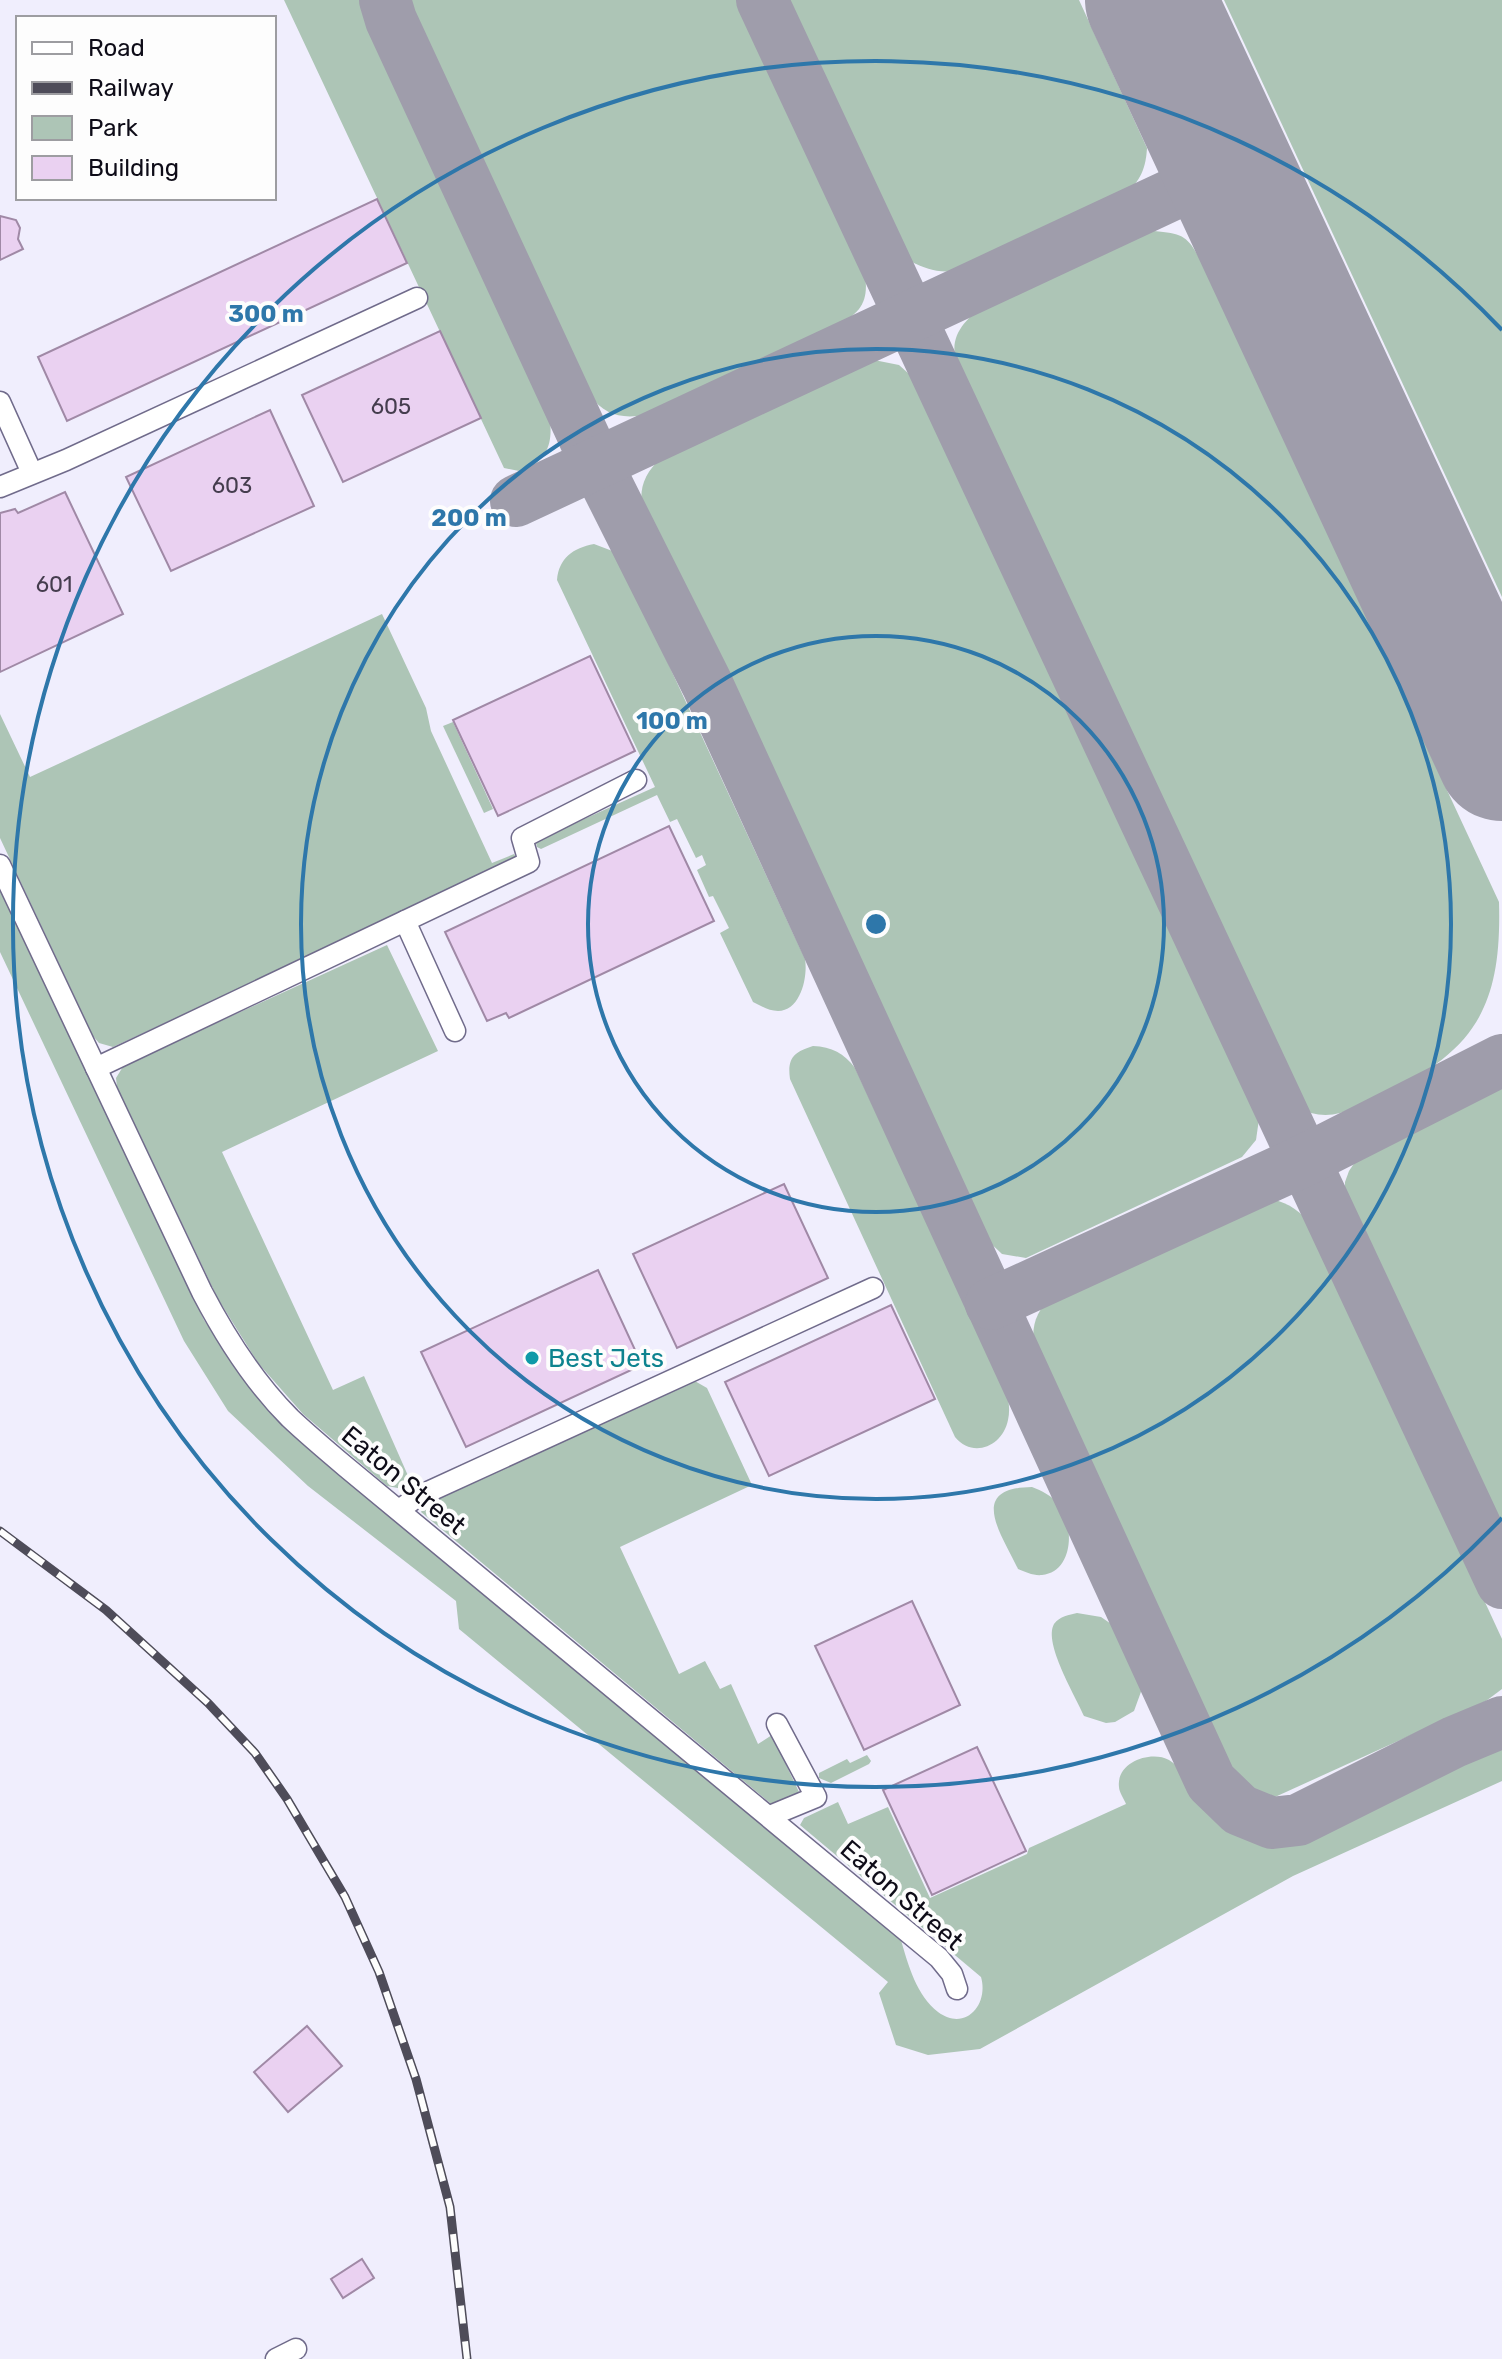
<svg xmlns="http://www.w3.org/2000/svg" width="1502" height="2359" font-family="Rubik,sans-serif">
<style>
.green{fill:#adc5b6}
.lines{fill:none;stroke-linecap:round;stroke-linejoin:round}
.taxiway{stroke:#9f9dab;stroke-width:52}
.runway{stroke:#9f9dab;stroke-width:130}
.building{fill:#ead1f1;stroke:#a089a6;stroke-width:2}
.minor-casing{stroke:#706b8b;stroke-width:23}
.minor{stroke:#fff;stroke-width:20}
.rail-casing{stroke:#4e4c59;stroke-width:9}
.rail{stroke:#fdfdfd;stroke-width:6;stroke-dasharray:18;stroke-linecap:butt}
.ring{fill:none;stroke:#2e77aa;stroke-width:4}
.culture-dot{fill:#0f9aa8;stroke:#fdfdfd;stroke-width:3}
.labels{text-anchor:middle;stroke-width:8;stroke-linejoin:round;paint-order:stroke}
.number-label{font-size:22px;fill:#453d4e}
.culture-label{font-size:26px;fill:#0d838f;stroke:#fdfdfd;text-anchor:start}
.street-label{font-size:26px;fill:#0e0c18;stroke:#fdfdfd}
.centre{fill:#2e77aa;stroke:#fdfdfd;stroke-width:4}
.ring-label{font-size:24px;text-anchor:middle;font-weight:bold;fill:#2e77aa;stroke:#fdfdfd;stroke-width:8;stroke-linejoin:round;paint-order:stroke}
</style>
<rect width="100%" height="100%" fill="#f0eefd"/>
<g class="green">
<path d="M284 0H362L370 24 549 411C553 441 551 455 524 472L504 468Z"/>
<path d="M410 0H740L863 263C870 297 866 311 834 327L645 415C621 419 604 415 590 395L423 36Z"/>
<path d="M789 0H1079L1147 148C1146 166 1141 183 1124 193L959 270C940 274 926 269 910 261Z"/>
<path d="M1224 0H1502V597Z"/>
<path d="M1154 231C1183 234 1187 235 1201 261L1499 902C1502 1007 1475 1052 1381 1095 1358 1106 1338 1120 1311 1113L1300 1099 955 355C951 333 968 317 985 305L1143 233Z"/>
<path d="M874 360 899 365 918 382 1259 1119 1256 1140 1242 1157 1026 1258 1002 1254 986 1239 642 506C639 486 646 472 661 458L858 365Z"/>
<path d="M594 544 615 552 622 564 805 959C808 976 801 1011 778 1011 769 1011 761 1006 753 1002L720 933 729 928 713 896 709 897 697 870 706 865 702 855 696 858 677 819 670 822 657 795 541 849 537 847 536 843 542 838 655 787 557 580C559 558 573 548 594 544Z"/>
<path d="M382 614 426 708 431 731 492 863 514 854 518 860 113 1047 99 1043 93 1036 0 838V714L30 777Z"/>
<path d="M453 722 493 809 484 813 443 726Z"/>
<path d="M0 889 204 1320 246 1382 278 1420 317 1456 901 1940C908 1965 917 1996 938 2012 965 2032 989 2005 981 1977L800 1825 804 1818 838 1802 848 1824 888 1807 930 1898 1027 1854 1029 1848 1126 1804C1124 1799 1119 1792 1119 1787 1116 1762 1151 1750 1169 1760 1184 1769 1188 1786 1197 1800 1226 1845 1272 1847 1317 1829L1502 1744V1781L1293 1876 980 2049 928 2055 896 2045 879 1993 888 1982 459 1629 456 1601 308 1486 228 1411 184 1341 0 952Z"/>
<path d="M387 945 438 1051 222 1152 333 1390 364 1376 413 1487 403 1489 387 1486 303 1414 258 1363 218 1299 117 1087 116 1078 124 1065Z"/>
<path d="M813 1046C832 1047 844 1053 855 1068L1007 1393C1009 1402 1010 1411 1008 1420 1003 1446 973 1459 955 1437L790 1079C787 1058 794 1052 813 1046Z"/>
<path d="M1502 1087V1530L1345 1192V1182L1349 1171 1361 1153Z"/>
<path d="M1272 1199C1290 1204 1301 1211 1312 1227L1502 1639V1689L1486 1701 1275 1797 1250 1792 1233 1775 1034 1345C1031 1325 1037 1310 1052 1297L1258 1201Z"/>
<path d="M693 1380 707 1388 752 1485 620 1547 679 1674 705 1661 720 1689 731 1684 758 1744 772 1735 799 1792 797 1798 777 1804 770 1803 421 1512 426 1503Z"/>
<path d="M1032 1487C1042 1491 1051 1495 1058 1504 1075 1524 1074 1572 1042 1575 1034 1576 1025 1572 1018 1569 1001 1533 967 1488 1032 1487Z"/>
<path d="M1077 1613 1101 1617 1117 1628 1139 1675 1142 1689 1134 1711 1115 1722 1106 1723 1084 1716C1076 1697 1043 1643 1054 1624 1060 1616 1069 1615 1077 1613Z"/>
<path d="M867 1755 871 1761 869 1764 831 1783 819 1778V1773L847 1759 850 1763Z"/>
</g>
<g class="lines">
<g class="taxiway">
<path d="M385 0 391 20 596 463 707 684 1211 1782 1240 1810 1272 1823 1298 1820 1454 1742 1502 1722"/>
<path d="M762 0 1502 1583"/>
<path d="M516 501 1229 168"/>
<path d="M991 1304 1303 1161 1502 1060"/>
</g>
<path class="runway" d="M1150 0 1502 756"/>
</g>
<g class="building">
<path d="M377 199 407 263 67 421 38 357Z"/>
<path d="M0 216 16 220 20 228 18 239 23 249 0 260Z"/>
<path d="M440 331 481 418 343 482 302 395Z"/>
<path d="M270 410 314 506 171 571 126 477Z"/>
<path d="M65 492 123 614 0 672V513L15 509 18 513Z"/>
<path d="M590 656 635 751 498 816 453 720Z"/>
<path d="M669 826 714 921 509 1018 506 1013 487 1021 445 932Z"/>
<path d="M784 1184 828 1278 677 1348 633 1254Z"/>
<path d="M598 1270 642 1365 466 1447 421 1352Z"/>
<path d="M891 1305 935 1399 769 1476 725 1382Z"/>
<path d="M912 1601 960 1705 864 1750 815 1646Z"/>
<path d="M977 1747 1026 1851 932 1895 883 1790Z"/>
<path d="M307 2026 342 2066 288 2112 254 2072Z"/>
<path d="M362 2259 374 2278 343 2298 331 2279Z"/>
</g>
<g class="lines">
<g class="minor-casing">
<g id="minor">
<path d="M0 402 32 473"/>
<path d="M0 487 66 460 417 298"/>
<path d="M0 865 202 1292C226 1338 253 1381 290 1418 308 1435 327 1451 346 1467L939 1958 952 1974 957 1989"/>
<path d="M405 921 455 1031"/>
<path d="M96 1068 529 862 522 838 636 780"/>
<path d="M399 1510 417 1497 873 1288"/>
<path d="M770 1816 816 1797 777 1724"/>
<path d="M276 2359 296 2349"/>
</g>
</g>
<use href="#minor" class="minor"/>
<g class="rail-casing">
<path id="rail" d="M0 1531 106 1610 208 1703 255 1753 287 1799 345 1897 379 1972 416 2079 450 2207 467 2359"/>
</g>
<use href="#rail" class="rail"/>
</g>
<g class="ring">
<circle cx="876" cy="924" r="288"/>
<circle cx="876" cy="924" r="575"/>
<path d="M1502 1518A863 863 0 1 1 1502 330"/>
</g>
<circle class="culture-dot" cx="532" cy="1358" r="8"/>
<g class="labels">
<g class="number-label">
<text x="391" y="414">605</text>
<text x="232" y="493">603</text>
<text x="54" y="592">601</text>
</g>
<g class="culture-label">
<text x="548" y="1367">Best Jets</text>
</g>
<g class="street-label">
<text transform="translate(404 1480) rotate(40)" y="9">Eaton Street</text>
<text transform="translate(902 1895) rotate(41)" y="9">Eaton Street</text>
</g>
</g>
<circle cx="876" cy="924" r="12" class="centre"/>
<g class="ring-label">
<text x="266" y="322">300 m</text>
<text x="469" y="526">200 m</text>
<text x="672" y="729">100 m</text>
</g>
<rect x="16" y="16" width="260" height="184" fill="#fdfdfd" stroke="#9d9da1" stroke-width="2"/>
<rect x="32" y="42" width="40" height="12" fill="#ffffff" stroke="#9d9da1" stroke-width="2"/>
<text x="88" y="56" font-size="24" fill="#0e0c18">Road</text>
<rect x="32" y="82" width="40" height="12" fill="#4e4c59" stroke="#9d9da1" stroke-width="2"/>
<text x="88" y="96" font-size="24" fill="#0e0c18">Railway</text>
<rect x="32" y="116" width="40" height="24" fill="#adc5b6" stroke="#9d9da1" stroke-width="2"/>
<text x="88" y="136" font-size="24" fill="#0e0c18">Park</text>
<rect x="32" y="156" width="40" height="24" fill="#ead1f1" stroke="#9d9da1" stroke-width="2"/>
<text x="88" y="176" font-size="24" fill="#0e0c18">Building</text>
</svg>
